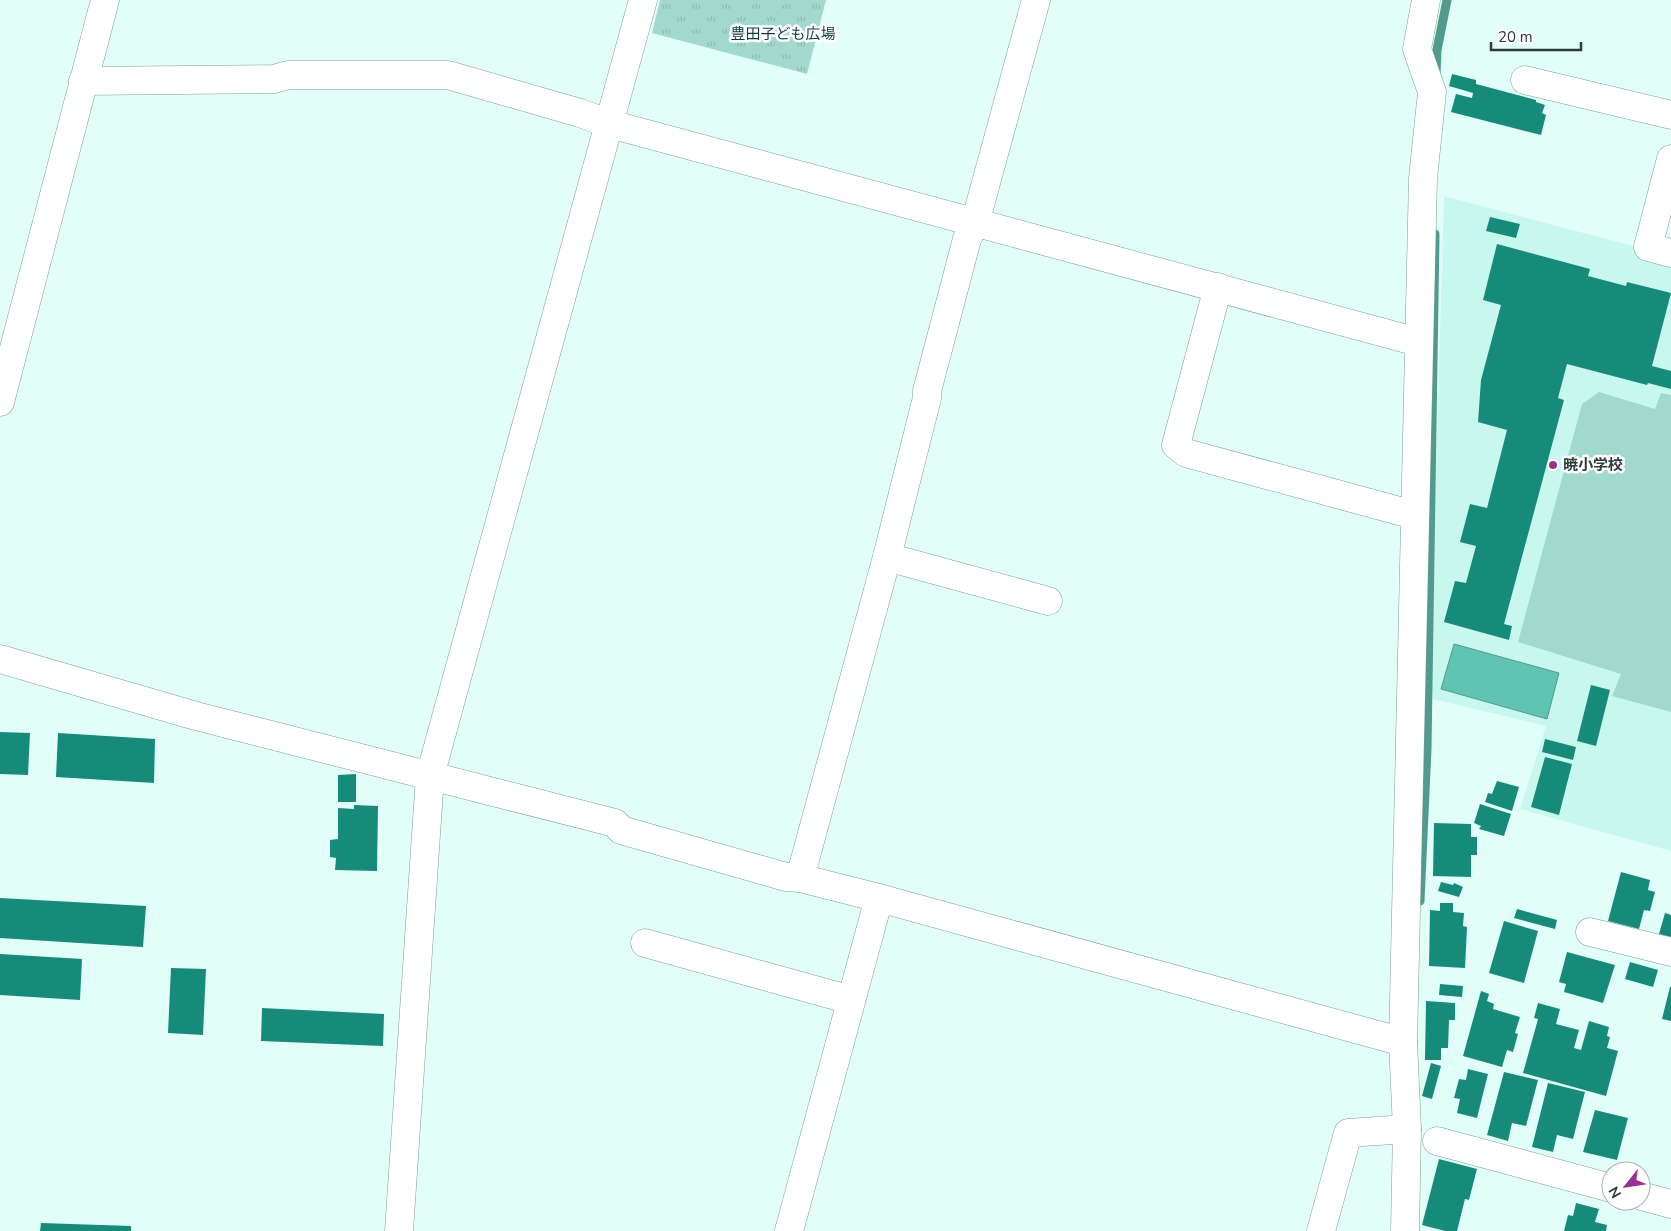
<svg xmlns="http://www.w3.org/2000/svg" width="1671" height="1231" font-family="'Nunito Sans','Noto Sans JP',sans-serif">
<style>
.built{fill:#c8f8ed}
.green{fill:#a2d9cd}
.park{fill:url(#park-tufts)}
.water{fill:#5fc4b1;stroke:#509b8d}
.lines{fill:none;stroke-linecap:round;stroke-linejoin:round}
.stream{stroke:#509b8d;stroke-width:9}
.building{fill:#178b79}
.street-casing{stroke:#7c9f97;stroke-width:29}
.street{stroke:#fff;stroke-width:28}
.poi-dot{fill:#993195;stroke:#fff;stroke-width:2}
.labels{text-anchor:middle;stroke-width:5;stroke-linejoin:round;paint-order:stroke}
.park-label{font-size:15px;fill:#0d3c34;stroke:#fff}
.poi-label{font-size:15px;font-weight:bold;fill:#2d3c39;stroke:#fff;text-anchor:start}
</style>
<defs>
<pattern id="park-tufts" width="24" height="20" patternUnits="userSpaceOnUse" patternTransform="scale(1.25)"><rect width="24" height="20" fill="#a2d9cd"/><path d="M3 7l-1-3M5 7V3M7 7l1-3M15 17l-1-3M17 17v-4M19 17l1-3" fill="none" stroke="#8cbbb1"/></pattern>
</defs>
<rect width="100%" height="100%" fill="#e1fff8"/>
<path class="built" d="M1444 196 1671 256V851L1520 809 1546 726 1433 699 1430 674Z"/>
<path class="green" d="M1599 392 1655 409 1661 393 1671 395V712L1612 696 1621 674 1518 642 1582 404Z"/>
<path class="park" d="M660 0H826L807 74 652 33Z"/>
<path class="water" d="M1454 644 1559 673 1547 719 1441 689Z"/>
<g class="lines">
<g class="stream">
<path d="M1436 74 1437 50 1447 0"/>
<path d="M1420 901 1427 749 1435 234"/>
</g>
</g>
<g class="building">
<path d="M1452 74 1476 80V84L1536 100V102L1545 105 1542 113 1546 115 1541 135 1451 112 1456 94 1472 98 1473 93 1449 86Z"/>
<path d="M1490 217 1520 224 1516 238 1486 231Z"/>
<path d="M1497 244 1590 269 1588 276 1626 286 1627 282 1671 293 1652 366 1671 371V389L1648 383 1647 385 1567 364 1558 398 1564 400 1504 624 1512 626 1509 640 1444 622 1455 581 1466 583 1476 546 1460 542 1470 504 1487 508 1507 430 1478 422 1481 380 1501 305 1483 300Z"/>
<path d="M1591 685 1610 690 1596 746 1577 741Z"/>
<path d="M0 732 30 733 28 775 0 774Z"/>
<path d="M58 733 155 739 154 783 56 777Z"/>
<path d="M1545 739 1576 747 1573 760 1542 752Z"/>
<path d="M1545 757 1572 764 1559 815 1531 807Z"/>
<path d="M356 774V802H338V775Z"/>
<path d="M1497 781 1519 787 1512 811 1485 802 1488 793 1492 794Z"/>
<path d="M1480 804 1511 814 1504 836 1479 829 1481 826 1474 823Z"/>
<path d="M354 805 378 806 377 871 335 870 336 858 330 857V840L338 839V808L354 809Z"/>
<path d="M1434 823 1471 824V837H1477V855H1471V877L1433 876Z"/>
<path d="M1621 872 1650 880 1648 890 1655 892 1650 911 1644 910 1639 929 1608 921Z"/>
<path d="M1441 882 1453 885 1454 883 1463 887 1459 897 1438 891Z"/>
<path d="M0 898 146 906 143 947 0 938Z"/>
<path d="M1440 903H1453V912L1464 913 1463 926 1467 927 1465 968 1429 966 1430 910 1440 911Z"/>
<path d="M1517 909 1557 920 1555 929 1514 918Z"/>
<path d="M1665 913 1671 915V937L1659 934Z"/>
<path d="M1504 921 1538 931 1524 983 1489 973Z"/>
<path d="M1567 952 1615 965 1603 1003 1564 992 1566 984 1559 982Z"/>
<path d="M0 954 82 959 80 1000 0 995Z"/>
<path d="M1630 962 1658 970 1653 987 1625 979Z"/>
<path d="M171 968 206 969 203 1035 168 1033Z"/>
<path d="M1440 984 1463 986 1462 997 1439 995Z"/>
<path d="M1670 987H1671V1021L1662 1019Z"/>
<path d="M1481 991 1489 994 1487 1001 1494 1004 1493 1009 1520 1017 1515 1033 1518 1034 1513 1052 1507 1050 1502 1067 1463 1056Z"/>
<path d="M1426 1001 1455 1003V1020H1449L1448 1048H1441V1060H1425Z"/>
<path d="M1538 1003 1560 1009 1556 1024 1579 1030 1574 1048 1581 1050 1589 1021 1609 1027 1607 1036 1610 1037 1607 1048 1618 1051 1606 1096 1523 1073 1538 1019 1534 1018Z"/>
<path d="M262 1008 384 1014 383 1046 261 1041Z"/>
<path d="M1431 1063 1441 1066 1432 1099 1422 1096Z"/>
<path d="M1468 1069 1488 1074 1477 1118 1457 1113 1460 1099 1454 1098 1459 1079 1466 1080Z"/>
<path d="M1504 1072 1538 1080 1526 1126 1512 1123 1508 1141 1487 1135Z"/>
<path d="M1548 1083 1585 1092 1573 1139 1557 1135 1553 1152 1532 1147Z"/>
<path d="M1595 1110 1628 1118 1617 1160 1583 1152Z"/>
<path d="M1439 1159 1477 1169 1469 1200 1465 1199 1457 1231H1445L1422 1225Z"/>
<path d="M1576 1203 1599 1209 1595 1222 1607 1225 1606 1231H1564L1568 1215 1573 1216Z"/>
<path d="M41 1223 131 1226V1231H40Z"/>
</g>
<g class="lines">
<g class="street-casing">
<g id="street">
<path d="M1525 80 1671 115"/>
<path d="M83 81 274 79 288 75H448L580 113 610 124 1418 342"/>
<path d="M1671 159 1648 247 1671 253"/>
<path d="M1218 287 1176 445 1186 453 1414 515"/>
<path d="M0 402 105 0"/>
<path d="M887 557 1048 601"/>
<path d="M0 659 196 716 615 823 621 830 786 877 800 878 879 898 1403 1042"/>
<path d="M800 878 887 557 927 398V391L967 239 975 223 1036 0"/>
<path d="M1590 932 1671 952"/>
<path d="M645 943 851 1000"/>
<path d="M1437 1141 1611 1188"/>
<path d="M1641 1196 1671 1204"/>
<path d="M399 1231 430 776 643 0"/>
<path d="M789 1231 879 898"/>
<path d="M1321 1231 1348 1133 1407 1129"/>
<path d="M1405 1231 1407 1129 1403 1042 1423 178 1432 92 1417 49 1426 0"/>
</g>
</g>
<use href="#street" class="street"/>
</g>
<circle class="poi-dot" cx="1553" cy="465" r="5"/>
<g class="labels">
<g class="park-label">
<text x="783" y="39">豊田子ども広場</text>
</g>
<g class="poi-label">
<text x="1563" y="470">暁小学校</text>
</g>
</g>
<g transform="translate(1626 1186) rotate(240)"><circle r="24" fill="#ffffff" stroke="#abb1b0"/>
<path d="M0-4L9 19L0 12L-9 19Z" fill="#993195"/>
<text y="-8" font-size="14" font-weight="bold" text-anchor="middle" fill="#2d3c39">N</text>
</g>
<path d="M1491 42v8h90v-8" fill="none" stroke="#2d3c39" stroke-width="2.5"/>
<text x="1498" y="42" font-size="15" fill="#2d3c39" stroke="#ffffff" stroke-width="4" paint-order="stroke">20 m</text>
</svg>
